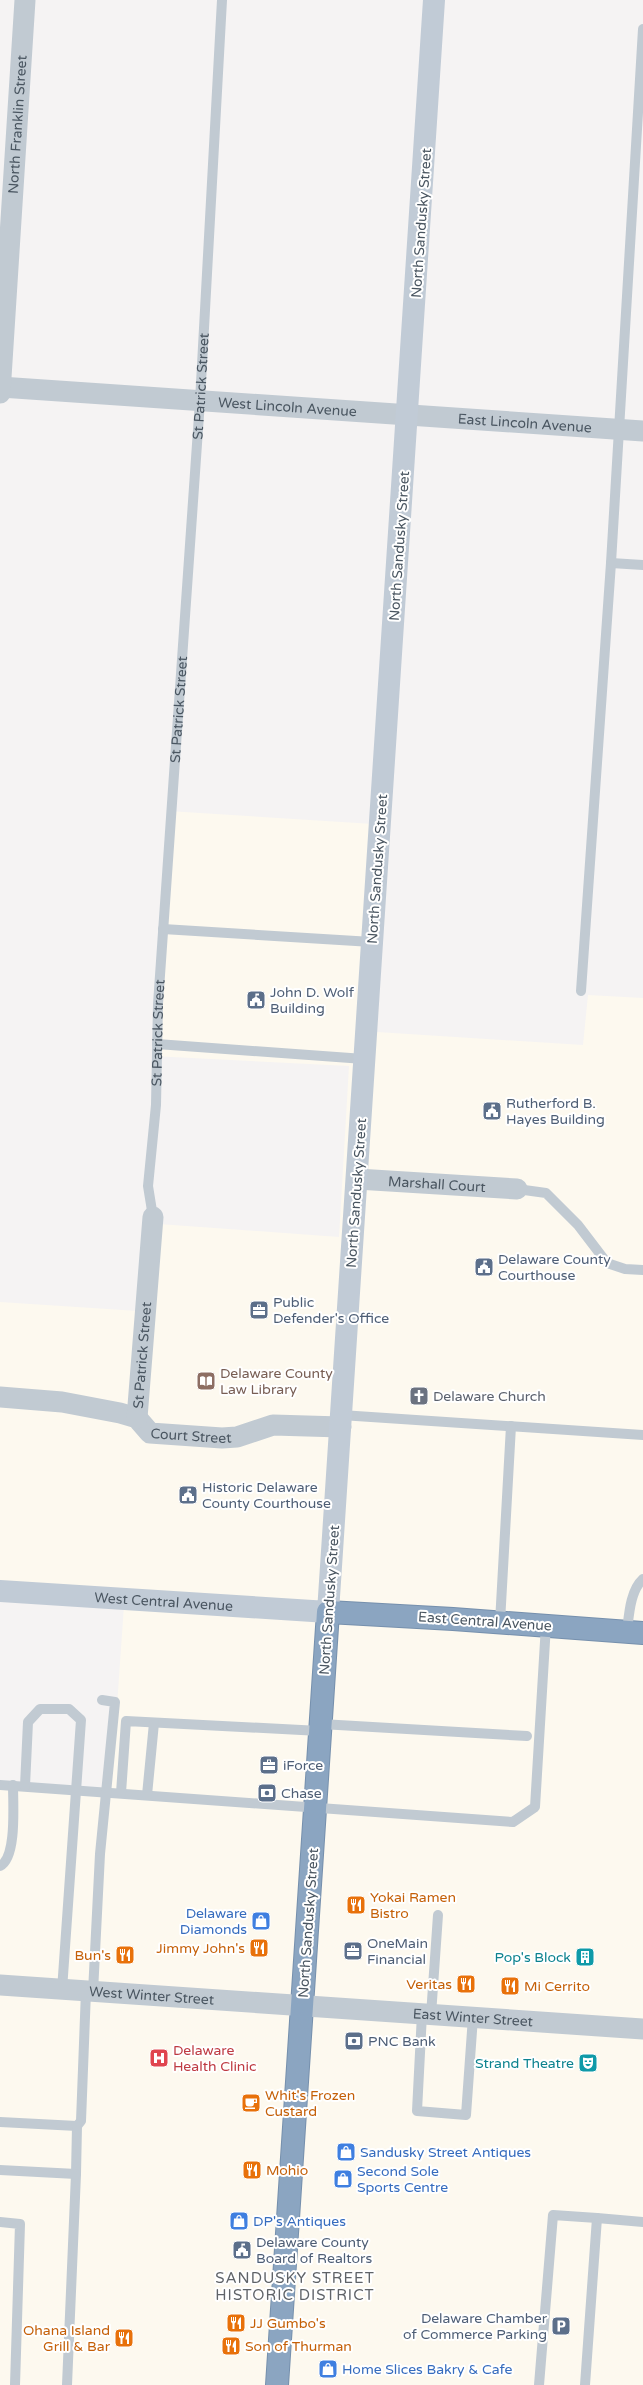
<svg xmlns="http://www.w3.org/2000/svg" width="643" height="2385" font-family="'Varela Round',sans-serif">
<style>
.commercial{fill:#fdf9ef}
.lines{fill:none;stroke-linecap:round;stroke-linejoin:round}
.highway-casing{stroke:#7690ad;stroke-width:24}
.lane{stroke:#c1cad2;stroke-width:10}
.street{stroke:#c1cad2;stroke-width:21}
.secondary{stroke:#c1cbd6;stroke-width:22}
.highway{stroke:#8ba5c1;stroke-width:22}
.labels{text-anchor:middle;stroke-width:4;stroke-linejoin:round;paint-order:stroke}
.street-label{font-size:14px;fill:#4a5661;stroke:#fff}
.service-label{font-size:14px;fill:#4e5e75;stroke:#fff;text-anchor:start}
.education-label{font-size:14px;fill:#785e54;stroke:#fff;text-anchor:start}
.worship-label{font-size:14px;fill:#5b616d;stroke:#fff;text-anchor:start}
.food-label{font-size:14px;fill:#c56008;stroke:#fff;text-anchor:start}
.shop-label{font-size:14px;fill:#366cbe;stroke:#fff;text-anchor:start}
.culture-label{font-size:14px;fill:#0d838f;stroke:#fff;text-anchor:end}
.health-label{font-size:14px;fill:#be3a42;stroke:#fff;text-anchor:start}
.neighbourhood-label{font-size:15px;letter-spacing:1px;fill:#5f6368;stroke:#fff}
</style>
<rect width="100%" height="100%" fill="#f5f3f3"/>
<path class="commercial" d="M168 811 389 825 377 1032 583 1045 588 995 643 998V2385H0V1786L111 1792 125 1591 0 1584V1302L138 1311 145 1223 339 1237 349 1066 152 1056Z"/>
<g class="lines">
<g class="highway-casing">
<path id="highway" d="M277 2385 328 1612 453 1619 643 1633"/>
</g>
<g class="lane">
<path d="M611 563 643 565"/>
<path d="M163 929 372 942"/>
<path d="M581 991 611 563 643 29"/>
<path d="M157 1044 364 1059"/>
<path d="M517 1189 546 1193 578 1225 607 1263 625 1269 643 1270"/>
<path id="s1" d="M153 1217 148 1186 156 1105 158 1004 200 401 222 0"/>
<path d="M341 1415 643 1435"/>
<path d="M500 1622 511 1426"/>
<path d="M627 1631C629 1615 630 1591 643 1579"/>
<path d="M321 1724 527 1736"/>
<path d="M0 1785 513 1822 535 1807 546 1625"/>
<path d="M25 1786 28 1722 40 1709H69L81 1720 62 1990"/>
<path d="M121 1793 126 1721 320 1731"/>
<path d="M147 1795 154 1723"/>
<path d="M0 1866C17 1858 13 1804 13 1785"/>
<path d="M93 1992 100 1854 115 1702 102 1700"/>
<path d="M422 2014 417 2111 466 2115 473 2017"/>
<path d="M431 2015 438 1915"/>
<path d="M0 2122 77 2126 76 2174 0 2170"/>
<path d="M77 2126 81 2121 86 1991"/>
<path d="M0 2222 20 2224 15 2385"/>
<path d="M67 2385 76 2174"/>
<path d="M539 2385 553 2215 597 2218"/>
<path d="M585 2385 597 2218 643 2222"/>
</g>
<g class="street">
<path id="s2" d="M0 387 643 431"/>
<path id="s3" d="M0 393 25 0"/>
<path id="s4" d="M357 1179 517 1189"/>
<path id="s5" d="M0 1397 62 1402 120 1413 137 1418 150 1433 222 1438 237 1437 273 1425 341 1427"/>
<path id="s6" d="M137 1418 153 1217"/>
<path id="s7" d="M0 1985 643 2029"/>
</g>
<path class="secondary" id="s8" d="M0 1591 328 1612 434 0"/>
<use href="#highway" class="highway"/>
</g>
<defs>
<g id="civic-square" transform="scale(1)"><rect x="-9" y="-9" width="18" height="18" rx="4" fill="#5c6f8a" stroke="#fff"/><path d="M-.6-6.5H3V-4.5H.6V-3L4-1V1h2V6H-6V1h2V-1L-.6-3ZM-1.2 2.5V6h2.4V2.5Z" fill="#fff"/></g>
<g id="office-square" transform="scale(1)"><rect x="-9" y="-9" width="18" height="18" rx="4" fill="#5c6f8a" stroke="#fff"/><path d="M-6-3h4V-5.5h4V-3h4V5H-6ZM-1-4.5V-3h2v-1.5ZM-6 0V1H6V0Z" fill="#fff"/></g>
<g id="library-square" transform="scale(1)"><rect x="-9" y="-9" width="18" height="18" rx="4" fill="#8d6e63" stroke="#fff"/><path d="M-6-4Q-3-5.5-.7-3.5V5Q-3 3-6 4ZM6-4Q3-5.5 .7-3.5V5Q3 3 6 4Z" fill="#fff"/></g>
<g id="church-square" transform="scale(1)"><rect x="-9" y="-9" width="18" height="18" rx="4" fill="#6b7280" stroke="#fff"/><path d="M-1.2-6h2.4v3.5h3.3v2.4h-3.3V6h-2.4V-.1h-3.3v-2.4h3.3Z" fill="#fff"/></g>
<g id="bank-square" transform="scale(1)"><rect x="-9" y="-9" width="18" height="18" rx="4" fill="#5c6f8a" stroke="#fff"/><path d="M-6-4H6V4H-6ZM0-2.3a2.3 2.3 0 1 0 0 4.6a2.3 2.3 0 1 0 0-4.6Z" fill="#fff"/></g>
<g id="restaurant-square" transform="scale(1)"><rect x="-9" y="-9" width="18" height="18" rx="4" fill="#e8710a" stroke="#fff"/><path d="M-5-6h1v4h1v-4h1v4h1v-4h1v5L-1.5 .5V6h-2V.5L-5-1ZM5-6V6H3V1.5H1.5Q1.5-4 5-6Z" fill="#fff"/></g>
<g id="shop-square" transform="scale(1)"><rect x="-9" y="-9" width="18" height="18" rx="4" fill="#3f7fe0" stroke="#fff"/><path d="M-5-2.5h2.3a2.7 3.5 0 0 1 5.4 0H5L5.5 6h-11ZM-1.5-2.5h3a1.5 2.3 0 0 0-3 0Z" fill="#fff"/></g>
<g id="building-square" transform="scale(1)"><rect x="-9" y="-9" width="18" height="18" rx="4" fill="#0f9aa8" stroke="#fff"/><path d="M-4-6H4V6H1V3H-1V6H-4ZM-2.5-4.3h1.7v1.8h-1.7ZM.8-4.3h1.7v1.8H.8ZM-2.5-1h1.7V.8h-1.7ZM.8-1h1.7V.8H.8Z" fill="#fff"/></g>
<g id="hospital-square" transform="scale(1)"><rect x="-9" y="-9" width="18" height="18" rx="4" fill="#e0444e" stroke="#fff"/><path d="M-5-5h3v3.5h4V-5h3V5h-3V1.5h-4V5h-3Z" fill="#fff"/></g>
<g id="theatre-square" transform="scale(1)"><rect x="-9" y="-9" width="18" height="18" rx="4" fill="#0f9aa8" stroke="#fff"/><path d="M-5-5.5Q0-4 5-5.5V0Q5 5 0 6Q-5 5-5 0ZM-3.3-2.5H-1v1.5H-3.3ZM1-2.5H3.3v1.5H1ZM-2.8 1Q0 5.5 2.8 1Z" fill="#fff"/></g>
<g id="cafe-square" transform="scale(1)"><rect x="-9" y="-9" width="18" height="18" rx="4" fill="#e8710a" stroke="#fff"/><path d="M-5.5-4.5H6V0H3Q3 3.5 0 3.5H-2.5Q-5.5 3.5-5.5 0ZM3-3.2v2h1.7v-2ZM-6 4.5H4V6H-6Z" fill="#fff"/></g>
<g id="parking-square" transform="scale(1)"><rect x="-9" y="-9" width="18" height="18" rx="4" fill="#5c6f8a" stroke="#fff"/><path d="M-3.5-5.5H1a3.5 3.5 0 0 1 0 7H-1V5.5H-3.5ZM-1-3.4V-.6H.8a1.4 1.4 0 0 0 0-2.8Z" fill="#fff"/></g>
</defs>
<g fill-rule="evenodd">
<use href="#civic-square" x="256" y="1000"/>
<use href="#civic-square" x="492" y="1111"/>
<use href="#civic-square" x="484" y="1267"/>
<use href="#office-square" x="259" y="1310"/>
<use href="#library-square" x="206" y="1381"/>
<use href="#church-square" x="419" y="1396"/>
<use href="#civic-square" x="188" y="1495"/>
<use href="#office-square" x="269" y="1765"/>
<use href="#bank-square" x="267" y="1793"/>
<use href="#restaurant-square" x="356" y="1905"/>
<use href="#shop-square" x="261" y="1921"/>
<use href="#restaurant-square" x="259" y="1948"/>
<use href="#office-square" x="353" y="1951"/>
<use href="#restaurant-square" x="125" y="1955"/>
<use href="#building-square" x="585" y="1957"/>
<use href="#restaurant-square" x="466" y="1984"/>
<use href="#restaurant-square" x="510" y="1986"/>
<use href="#bank-square" x="354" y="2041"/>
<use href="#hospital-square" x="159" y="2058"/>
<use href="#theatre-square" x="588" y="2063"/>
<use href="#cafe-square" x="251" y="2103"/>
<use href="#shop-square" x="346" y="2152"/>
<use href="#restaurant-square" x="252" y="2170"/>
<use href="#shop-square" x="343" y="2179"/>
<use href="#shop-square" x="239" y="2221"/>
<use href="#civic-square" x="242" y="2250"/>
<use href="#restaurant-square" x="236" y="2323"/>
<use href="#parking-square" x="561" y="2326"/>
<use href="#restaurant-square" x="124" y="2338"/>
<use href="#restaurant-square" x="231" y="2346"/>
<use href="#shop-square" x="328" y="2369"/>
</g>
<g class="labels">
<g class="street-label">
<text dy="5" stroke="none"><textPath href="#s3" startOffset="269">North Franklin Street</textPath></text>
<text transform="translate(421 223) rotate(-86)" y="5">North Sandusky Street</text>
<text dy="5" stroke="none"><textPath href="#s1" startOffset="833">St Patrick Street</textPath></text>
<text dy="5" stroke="none"><textPath href="#s2" startOffset="288">West Lincoln Avenue</textPath></text>
<text dy="5" stroke="none"><textPath href="#s2" startOffset="526">East Lincoln Avenue</textPath></text>
<text transform="translate(399 546) rotate(-86)" y="5">North Sandusky Street</text>
<text dy="5" stroke="none"><textPath href="#s1" startOffset="509">St Patrick Street</textPath></text>
<text transform="translate(377 869) rotate(-86)" y="5">North Sandusky Street</text>
<text dy="5" stroke="none"><textPath href="#s1" startOffset="185">St Patrick Street</textPath></text>
<text dy="5" stroke="none"><textPath href="#s4" startOffset="80">Marshall Court</textPath></text>
<text transform="translate(356 1193) rotate(-86)" y="5">North Sandusky Street</text>
<text dy="5" stroke="none"><textPath href="#s6" startOffset="63">St Patrick Street</textPath></text>
<text dy="5" stroke="none"><textPath href="#s5" startOffset="200">Court Street</textPath></text>
<text transform="translate(329 1600) rotate(-86)" y="5">North Sandusky Street</text>
<text dy="5" stroke="none"><textPath href="#s8" startOffset="164">West Central Avenue</textPath></text>
<text transform="translate(485 1621) rotate(4)" y="5">East Central Avenue</text>
<text transform="translate(308 1923) rotate(-86)" y="5">North Sandusky Street</text>
<text dy="5" stroke="none"><textPath href="#s7" startOffset="152">West Winter Street</textPath></text>
<text dy="5" stroke="none"><textPath href="#s7" startOffset="474">East Winter Street</textPath></text>
</g>
<g class="service-label">
<text x="270" y="997">John D. Wolf<tspan x="270" dy="16">Building</tspan></text>
<text x="506" y="1108">Rutherford B.<tspan x="506" dy="16">Hayes Building</tspan></text>
<text x="498" y="1264">Delaware County<tspan x="498" dy="16">Courthouse</tspan></text>
<text x="273" y="1307">Public<tspan x="273" dy="16">Defender's Office</tspan></text>
<text x="202" y="1492">Historic Delaware<tspan x="202" dy="16">County Courthouse</tspan></text>
<text x="283" y="1770">iForce</text>
<text x="281" y="1798">Chase</text>
<text x="367" y="1948">OneMain<tspan x="367" dy="16">Financial</tspan></text>
<text x="368" y="2046">PNC Bank</text>
<text x="256" y="2247">Delaware County<tspan x="256" dy="16">Board of Realtors</tspan></text>
<text x="547" y="2323" text-anchor="end">Delaware Chamber<tspan x="547" dy="16">of Commerce Parking</tspan></text>
</g>
<g class="education-label">
<text x="220" y="1378">Delaware County<tspan x="220" dy="16">Law Library</tspan></text>
</g>
<g class="worship-label">
<text x="433" y="1401">Delaware Church</text>
</g>
<g class="food-label">
<text x="370" y="1902">Yokai Ramen<tspan x="370" dy="16">Bistro</tspan></text>
<text x="245" y="1953" text-anchor="end">Jimmy John's</text>
<text x="111" y="1960" text-anchor="end">Bun's</text>
<text x="452" y="1989" text-anchor="end">Veritas</text>
<text x="524" y="1991">Mi Cerrito</text>
<text x="265" y="2100">Whit's Frozen<tspan x="265" dy="16">Custard</tspan></text>
<text x="266" y="2175">Mohio</text>
<text x="250" y="2328">JJ Gumbo's</text>
<text x="110" y="2335" text-anchor="end">Ohana Island<tspan x="110" dy="16">Grill &amp; Bar</tspan></text>
<text x="245" y="2351">Son of Thurman</text>
</g>
<g class="shop-label">
<text x="247" y="1918" text-anchor="end">Delaware<tspan x="247" dy="16">Diamonds</tspan></text>
<text x="360" y="2157">Sandusky Street Antiques</text>
<text x="357" y="2176">Second Sole<tspan x="357" dy="16">Sports Centre</tspan></text>
<text x="253" y="2226">DP's Antiques</text>
<text x="342" y="2374">Home Slices Bakry &amp; Cafe</text>
</g>
<g class="culture-label">
<text x="571" y="1962">Pop's Block</text>
<text x="574" y="2068">Strand Theatre</text>
</g>
<g class="health-label">
<text x="173" y="2055">Delaware<tspan x="173" dy="16">Health Clinic</tspan></text>
</g>
<g class="neighbourhood-label">
<text x="295" y="2283">SANDUSKY STREET<tspan x="295" dy="17">HISTORIC DISTRICT</tspan></text>
</g>
</g>
</svg>
